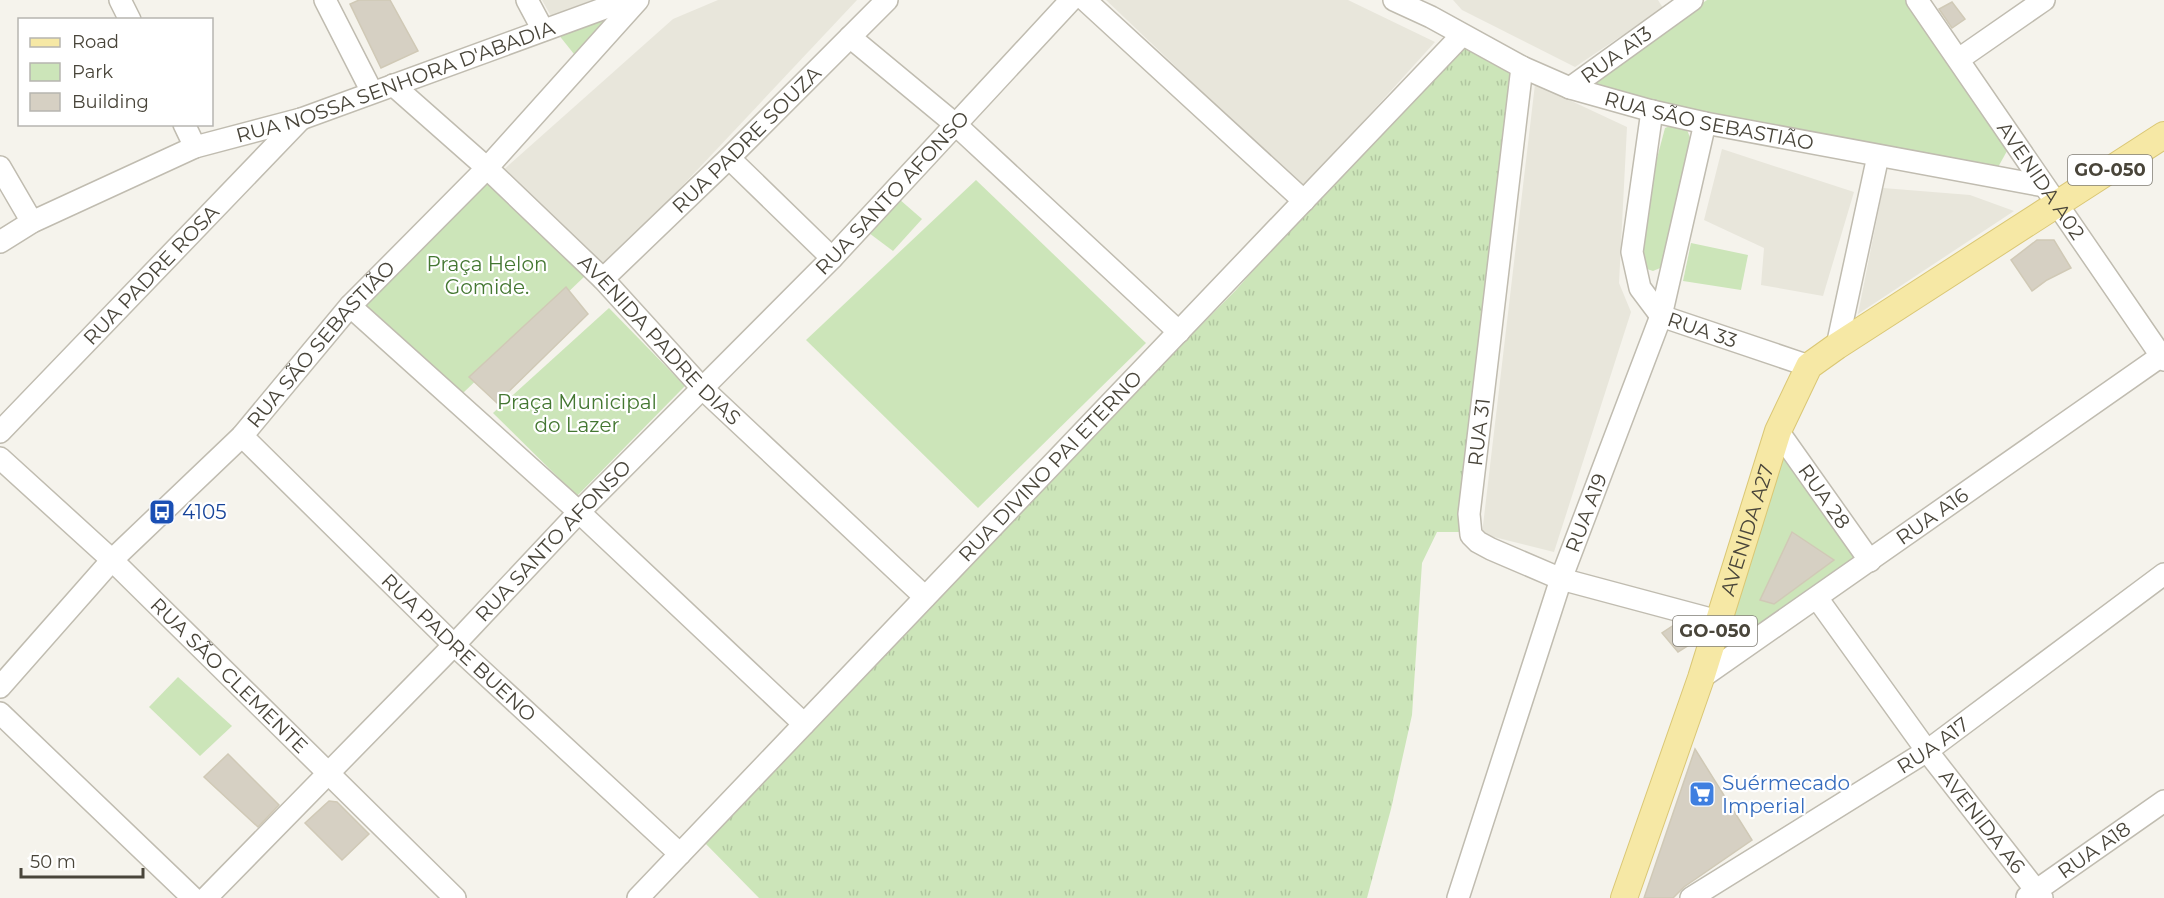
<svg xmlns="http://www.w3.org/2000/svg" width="2164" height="898" font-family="Montserrat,sans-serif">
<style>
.residential{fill:#e8e6db}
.grass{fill:url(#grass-tufts)}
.park{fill:#cce5b9}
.building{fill:#d6d0c3;stroke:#d0c9b6;stroke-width:1.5}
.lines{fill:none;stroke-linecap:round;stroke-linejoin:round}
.minor-casing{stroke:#c0bcb0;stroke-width:24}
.major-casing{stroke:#dac775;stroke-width:28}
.minor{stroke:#fff;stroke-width:21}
.major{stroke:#f6e8a5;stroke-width:26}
.labels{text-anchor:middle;stroke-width:4.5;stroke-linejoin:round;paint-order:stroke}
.shield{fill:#fff;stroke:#807d75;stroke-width:1.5}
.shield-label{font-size:18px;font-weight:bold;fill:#49453a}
.street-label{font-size:20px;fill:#49453a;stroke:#fff}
.park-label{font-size:20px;fill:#447732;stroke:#fff}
.transit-label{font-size:20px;fill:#164399;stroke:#fff;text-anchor:start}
.shop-label{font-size:20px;fill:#366cbe;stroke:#fff;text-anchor:start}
</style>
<defs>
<pattern id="grass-tufts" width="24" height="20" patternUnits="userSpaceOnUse" patternTransform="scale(1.5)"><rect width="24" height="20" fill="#cce5b9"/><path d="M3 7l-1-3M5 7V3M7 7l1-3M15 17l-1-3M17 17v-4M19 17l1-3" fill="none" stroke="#b1c6a0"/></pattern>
</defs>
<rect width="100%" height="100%" fill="#f5f3ec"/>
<g class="residential">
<path d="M542 0H592L551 16Z"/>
<path d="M718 0H857L606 267 501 172 673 19Z"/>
<path d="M1106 0H1348L1435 42 1303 188Z"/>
<path d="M1453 0H1658L1663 8 1575 67 1462 10Z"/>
<path d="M1535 84 1627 127 1619 283 1631 312 1554 552 1482 534Z"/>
<path d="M1722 149 1854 192 1823 296 1761 285 1764 248 1704 220Z"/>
<path d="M1883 188 1970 195 2014 211 1858 314Z"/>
</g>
<path class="grass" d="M1462 45 1513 68 1463 532H1437L1422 563 1412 715 1391 809 1367 898H759L702 840 928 599 1236 290 1307 209Z"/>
<g class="park">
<path d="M1707 0H1906L2007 151 1997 169 1633 99 1584 82Z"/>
<path d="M607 9 616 17 578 59 554 29Z"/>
<path d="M1670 126 1686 127 1692 143 1665 266 1653 271 1647 269 1643 263 1639 226 1665 128Z"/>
<path d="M488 177 586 275 463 393 362 305Z"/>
<path d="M976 180 1146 343 978 508 806 340Z"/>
<path d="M899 199 922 219 893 251 869 233Z"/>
<path d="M1691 243 1748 255 1741 290 1683 281Z"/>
<path d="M609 308 685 386 577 496 493 413Z"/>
<path d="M1780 452 1856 557 1725 648H1721Z"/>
<path d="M178 677 232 726 200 756 149 707Z"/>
</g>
<g class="building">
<path d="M359 0H390L418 51 381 68 350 4Z"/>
<path d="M1952 2 1965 19 1952 28 1939 9Z"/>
<path d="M2037 240H2054L2071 268 2047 280 2032 291 2011 260Z"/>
<path d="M566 287 588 314 497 403 469 377Z"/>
<path d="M1792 532 1834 560 1774 604 1760 600Z"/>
<path d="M1677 623 1687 626 1697 640 1678 652 1662 633Z"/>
<path d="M1695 749 1752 840 1684 887 1673 898H1644Z"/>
<path d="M228 754 279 805 258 827 204 777Z"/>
<path d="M329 801 337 802 369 834 342 860 305 823Z"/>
</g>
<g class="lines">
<g class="minor-casing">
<g id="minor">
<path d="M120 0 130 20"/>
<path d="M325 0 372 92"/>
<path d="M527 0 543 30"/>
<path d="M1085 0 1304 201"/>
<path id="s1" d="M1394 0 1431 17 1522 67 1570 88 1652 111 1705 123 2044 186"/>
<path id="s2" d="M1917 0 2164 360"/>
<path d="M850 37 955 124 1179 332"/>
<path d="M1959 59 2044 0"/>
<path d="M1522 67 1469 514 1471 535 1478 542 1491 549 1561 579 1718 621"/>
<path id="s3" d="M393 85 487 168 603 279 703 389 925 597"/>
<path id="s4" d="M1570 88 1692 0"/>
<path id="s5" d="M1652 111 1632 252 1640 288 1661 316 1809 366"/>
<path d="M184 124 195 147"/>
<path d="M729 158 832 258"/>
<path d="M0 167 32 222"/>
<path id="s6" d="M0 242 32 222 195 147 301 119 627 0"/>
<path id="s7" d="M603 279 729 158 887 0"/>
<path d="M350 306 579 512 804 724"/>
<path d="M1837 346 1878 156"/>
<path id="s8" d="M1778 431 1870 561"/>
<path id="s9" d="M0 432 301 119"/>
<path id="s10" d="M242 436 454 645 680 854"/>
<path id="s11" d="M0 458 112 560 455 898"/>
<path id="s12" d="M1817 598 1927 751 2042 898"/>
<path id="s13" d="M1701 678 2164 354"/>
<path id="s14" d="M0 687 112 560 242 436 350 306 487 168 638 0"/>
<path d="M0 713 193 898"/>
<path id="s15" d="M2027 897 2164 801"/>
<path id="s16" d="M206 898 454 645 579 512 832 258 1071 0"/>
<path id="s17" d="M638 898 1462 35"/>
<path id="s18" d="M1458 898 1561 579 1661 316 1705 123"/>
<path id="s19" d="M1691 898 1927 751 2164 574"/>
</g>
</g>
<g class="major-casing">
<g id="major">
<path id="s20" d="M1624 898 1701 678 1778 431 1809 366 1837 346 2164 135"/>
</g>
</g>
<use href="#minor" class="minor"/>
<use href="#major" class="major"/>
</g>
<defs>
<g id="bus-square" transform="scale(1.35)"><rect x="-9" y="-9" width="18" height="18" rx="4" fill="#1a4fb4" stroke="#fff"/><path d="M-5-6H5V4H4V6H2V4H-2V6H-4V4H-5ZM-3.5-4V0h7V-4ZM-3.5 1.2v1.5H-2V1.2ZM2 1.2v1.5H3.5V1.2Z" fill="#fff"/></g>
<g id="supermarket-square" transform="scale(1.35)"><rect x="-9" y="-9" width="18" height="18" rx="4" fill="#3f7fe0" stroke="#fff"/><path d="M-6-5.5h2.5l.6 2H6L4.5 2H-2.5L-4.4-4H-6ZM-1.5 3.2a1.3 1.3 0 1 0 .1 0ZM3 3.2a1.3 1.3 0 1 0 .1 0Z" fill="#fff"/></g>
</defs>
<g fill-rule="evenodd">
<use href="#bus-square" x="162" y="512"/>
<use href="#supermarket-square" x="1702" y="794"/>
</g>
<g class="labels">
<g class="shield">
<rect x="2068" y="155" width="84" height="30" rx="4.5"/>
<rect x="1673" y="616" width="84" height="30" rx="4.5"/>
</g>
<g class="shield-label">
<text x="2110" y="176">GO-050</text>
<text x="1715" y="637">GO-050</text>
</g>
<g class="street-label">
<text dy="7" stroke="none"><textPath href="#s4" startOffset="57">RUA A13</textPath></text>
<text dy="7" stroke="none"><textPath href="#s6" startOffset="428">RUA NOSSA SENHORA D'ABADIA</textPath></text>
<text dy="7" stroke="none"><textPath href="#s1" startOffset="340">RUA SÃO SEBASTIÃO</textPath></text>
<text dy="7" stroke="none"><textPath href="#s7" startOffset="200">RUA PADRE SOUZA</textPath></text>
<text dy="7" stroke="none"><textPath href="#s2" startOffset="219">AVENIDA A02</textPath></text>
<text dy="7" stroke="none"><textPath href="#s16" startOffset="984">RUA SANTO AFONSO</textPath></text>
<text dy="7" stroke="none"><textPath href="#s9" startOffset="218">RUA PADRE ROSA</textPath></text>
<text dy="7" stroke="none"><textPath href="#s5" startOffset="258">RUA 33</textPath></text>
<text dy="7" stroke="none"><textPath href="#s3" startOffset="369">AVENIDA PADRE DIAS</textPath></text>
<text dy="7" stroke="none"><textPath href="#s14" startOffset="470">RUA SÃO SEBASTIÃO</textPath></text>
<text transform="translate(1479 432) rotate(-83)" y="7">RUA 31</text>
<text dy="7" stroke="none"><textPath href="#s17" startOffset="597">RUA DIVINO PAI ETERNO</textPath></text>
<text dy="7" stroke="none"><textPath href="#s8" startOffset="80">RUA 28</textPath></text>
<text dy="7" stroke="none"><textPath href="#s18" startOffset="406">RUA A19</textPath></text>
<text dy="7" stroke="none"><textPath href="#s13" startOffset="282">RUA A16</textPath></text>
<text dy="7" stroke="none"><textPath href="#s20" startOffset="388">AVENIDA A27</textPath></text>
<text dy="7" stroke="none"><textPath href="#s16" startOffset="498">RUA SANTO AFONSO</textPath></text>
<text dy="7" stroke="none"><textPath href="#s10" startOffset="303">RUA PADRE BUENO</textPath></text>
<text dy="7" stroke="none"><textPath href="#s11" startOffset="316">RUA SÃO CLEMENTE</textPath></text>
<text dy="7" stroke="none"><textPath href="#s19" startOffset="286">RUA A17</textPath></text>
<text dy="7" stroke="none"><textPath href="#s12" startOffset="278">AVENIDA A6</textPath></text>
<text dy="7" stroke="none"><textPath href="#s15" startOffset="82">RUA A18</textPath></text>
</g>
<g class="park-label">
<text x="487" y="271">Praça Helon<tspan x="487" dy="23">Gomide.</tspan></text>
<text x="577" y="409">Praça Municipal<tspan x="577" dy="23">do Lazer</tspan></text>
</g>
<g class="transit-label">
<text x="182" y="519">4105</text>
</g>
<g class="shop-label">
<text x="1722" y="790">Suérmecado<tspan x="1722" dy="23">Imperial</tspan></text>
</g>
</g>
<rect x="18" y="18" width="195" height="108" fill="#ffffff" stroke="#b6b5b0" stroke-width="1.5"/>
<rect x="30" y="38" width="30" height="9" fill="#f6e8a5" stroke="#b6b5b0" stroke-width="1.5"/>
<text x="72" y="48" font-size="18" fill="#49453a">Road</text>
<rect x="30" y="63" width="30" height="18" fill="#cce5b9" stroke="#b6b5b0" stroke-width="1.5"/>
<text x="72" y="78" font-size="18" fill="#49453a">Park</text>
<rect x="30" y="93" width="30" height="18" fill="#d6d0c3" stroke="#b6b5b0" stroke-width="1.5"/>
<text x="72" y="108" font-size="18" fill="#49453a">Building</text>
<path d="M21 868v9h122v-9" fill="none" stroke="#49453a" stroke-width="3"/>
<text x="30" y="868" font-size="18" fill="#49453a" stroke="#ffffff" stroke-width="4.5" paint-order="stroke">50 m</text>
</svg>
